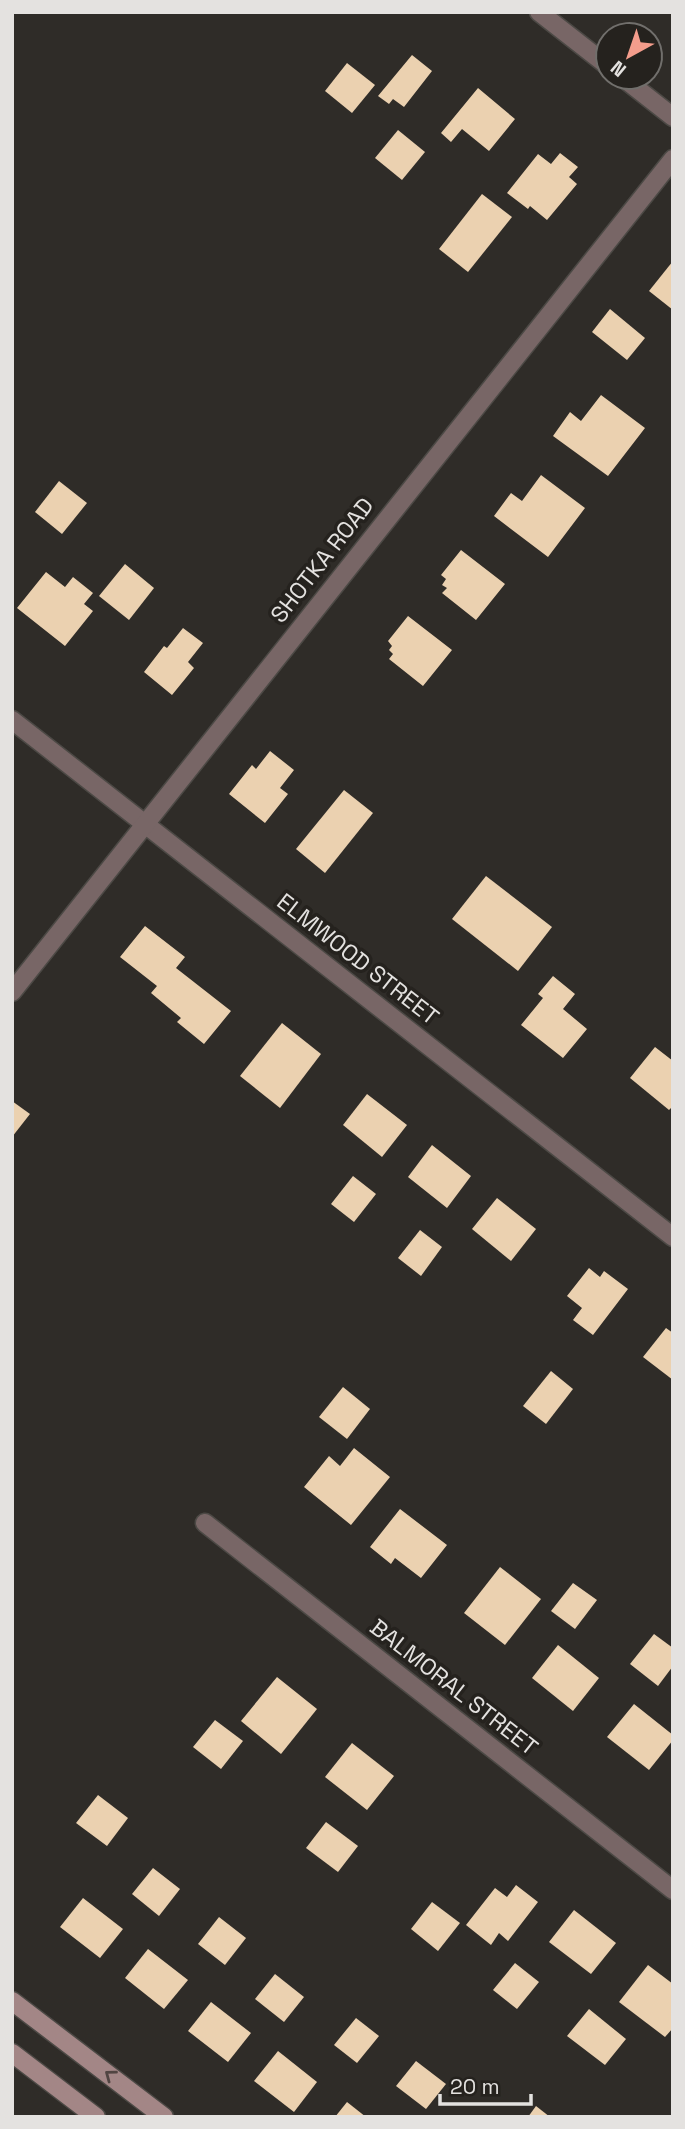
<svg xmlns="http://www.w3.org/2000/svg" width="685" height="2129" font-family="'Space Grotesk',sans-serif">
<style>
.building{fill:#ebd1b0}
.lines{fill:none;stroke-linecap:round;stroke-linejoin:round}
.street-casing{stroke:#4c4945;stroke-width:21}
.secondary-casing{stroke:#4c4945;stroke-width:21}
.street{stroke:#786666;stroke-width:18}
.secondary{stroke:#a38686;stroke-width:18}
.oneway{stroke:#514542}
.labels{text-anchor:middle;stroke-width:7;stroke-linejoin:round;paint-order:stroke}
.street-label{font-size:23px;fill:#e4e2e0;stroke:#25221e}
</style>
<rect width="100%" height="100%" fill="#2f2c28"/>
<g class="building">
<path d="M412 55 432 71 404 107 393 99 389 104 378 96Z"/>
<path d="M347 63 375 85 352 113 325 91Z"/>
<path d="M478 88 515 119 489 151 462 129 451 142 441 133Z"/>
<path d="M398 130 425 152 402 180 375 158Z"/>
<path d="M560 153 578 167 569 177 577 184 547 220 530 206 528 209 507 193 538 154 551 164Z"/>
<path d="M482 194 512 217 468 272 439 249Z"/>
<path d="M673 261V310L649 291Z"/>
<path d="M610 309 645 338 627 360 592 332Z"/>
<path d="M601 395 645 428 608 476 553 436 570 412 581 421Z"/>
<path d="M541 475 585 508 548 557 494 516 511 493 522 501Z"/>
<path d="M59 481 87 503 62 534 35 512Z"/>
<path d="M461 550 505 584 476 620 442 593 447 588 442 585 446 579 441 575Z"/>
<path d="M125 564 154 588 129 620 99 596Z"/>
<path d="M46 572 65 587 73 577 93 593 84 604 93 611 65 646 17 608Z"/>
<path d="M408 616 452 650 423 686 389 659 393 654 389 650 392 646 388 641Z"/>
<path d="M183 628 203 643 188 662 194 668 172 695 144 672 164 646 167 648Z"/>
<path d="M270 751 294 770 280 788 288 794 265 823 229 794 252 765 256 769Z"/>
<path d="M344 790 373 813 325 873 296 849Z"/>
<path d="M486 876 552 927 518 971 452 919Z"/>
<path d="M145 926 185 957 176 968 231 1011 204 1044 177 1022 181 1018 151 993 157 986 120 957Z"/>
<path d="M553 976 575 994 563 1009 587 1029 563 1058 521 1025 543 998 538 994Z"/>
<path d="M282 1023 321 1054 280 1108 240 1076Z"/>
<path d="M655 1047 673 1061V1106L669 1110 630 1078Z"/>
<path d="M367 1094 407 1125 382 1157 343 1125Z"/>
<path d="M12 1101 30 1114 12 1137Z"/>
<path d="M432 1145 471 1176 447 1208 408 1177Z"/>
<path d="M353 1176 376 1194 354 1222 331 1204Z"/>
<path d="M497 1198 536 1229 511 1261 472 1229Z"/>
<path d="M420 1230 442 1247 421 1276 398 1258Z"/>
<path d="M589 1268 600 1277 604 1271 628 1289 593 1335 573 1320 582 1308 567 1296Z"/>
<path d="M666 1328 673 1333V1380L643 1357Z"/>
<path d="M551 1371 573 1389 546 1424 523 1406Z"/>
<path d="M343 1387 370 1409 347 1439 319 1417Z"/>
<path d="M354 1448 390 1477 351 1525 304 1487 329 1456 340 1466Z"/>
<path d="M400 1509 447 1545 421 1578 395 1558 391 1564 370 1547Z"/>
<path d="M500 1567 541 1599 505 1645 464 1613Z"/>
<path d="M573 1583 597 1600 575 1629 551 1611Z"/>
<path d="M654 1634 673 1648V1666L658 1686 630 1664Z"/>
<path d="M558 1645 599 1678 573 1711 532 1678Z"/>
<path d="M277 1677 317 1709 281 1754 241 1721Z"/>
<path d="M634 1704 673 1735V1740L649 1770 607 1737Z"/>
<path d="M215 1720 243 1741 221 1769 193 1747Z"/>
<path d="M352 1743 394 1776 367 1810 325 1777Z"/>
<path d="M98 1795 128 1818 107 1846 76 1823Z"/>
<path d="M326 1822 358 1846 338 1872 306 1848Z"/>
<path d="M153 1868 180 1889 159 1916 132 1894Z"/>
<path d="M516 1885 538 1902 508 1941 499 1933 491 1945 466 1925 495 1888 507 1897Z"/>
<path d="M83 1898 123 1929 100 1958 60 1927Z"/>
<path d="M432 1902 460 1923 438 1951 411 1929Z"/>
<path d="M574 1910 616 1943 591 1974 549 1942Z"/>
<path d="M219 1917 246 1938 225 1965 198 1944Z"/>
<path d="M148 1949 188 1980 164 2009 125 1978Z"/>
<path d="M515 1963 539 1982 517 2009 493 1990Z"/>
<path d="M648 1965 673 1984V2028L665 2037 619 2002Z"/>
<path d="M275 1974 304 1997 284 2022 255 1999Z"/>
<path d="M211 2002 251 2033 228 2062 188 2031Z"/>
<path d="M589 2009 626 2039 605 2065 567 2036Z"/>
<path d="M356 2018 379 2036 357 2063 334 2045Z"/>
<path d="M278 2051 317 2082 294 2112 254 2081Z"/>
<path d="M416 2061 446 2084 426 2109 396 2086Z"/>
<path d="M347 2102 366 2117H335Z"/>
<path d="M536 2106 550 2117H528Z"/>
</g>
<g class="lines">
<g class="street-casing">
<g id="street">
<path d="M539 12 608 66"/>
<path d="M622 77 673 117"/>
<path d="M12 720 673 1237"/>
<path d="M12 992 673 159"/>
<path d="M205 1523 673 1890"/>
</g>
</g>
<g class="secondary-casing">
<g id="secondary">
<path d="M12 2001 164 2117"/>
<path d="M12 2053 96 2117"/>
</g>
</g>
<use href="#street" class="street"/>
<use href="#secondary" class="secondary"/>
</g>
<defs><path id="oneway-chevron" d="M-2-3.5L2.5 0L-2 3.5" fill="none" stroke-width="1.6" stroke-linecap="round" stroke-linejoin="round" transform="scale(1.75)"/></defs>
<use class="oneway" href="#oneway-chevron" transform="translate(110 2075) rotate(-143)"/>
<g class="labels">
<g class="street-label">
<text transform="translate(322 560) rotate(-52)" y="8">SHOTKA ROAD</text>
<text transform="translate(358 959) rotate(38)" y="8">ELMWOOD STREET</text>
<text transform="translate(454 1687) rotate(38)" y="8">BALMORAL STREET</text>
</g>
</g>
<rect width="685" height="2129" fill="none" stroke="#e4e2e0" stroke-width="28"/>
<g transform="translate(629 56) rotate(220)"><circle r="33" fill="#25221e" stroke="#716f6c" stroke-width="2"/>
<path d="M0-5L12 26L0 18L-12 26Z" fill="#f49d8c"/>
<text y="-10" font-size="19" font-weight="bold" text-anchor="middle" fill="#e4e2e0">N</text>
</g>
<path d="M440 2094v10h91v-10" fill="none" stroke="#e4e2e0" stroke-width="3.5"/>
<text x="450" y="2094" font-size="21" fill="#e4e2e0" stroke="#25221e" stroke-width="5" paint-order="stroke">20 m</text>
</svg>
